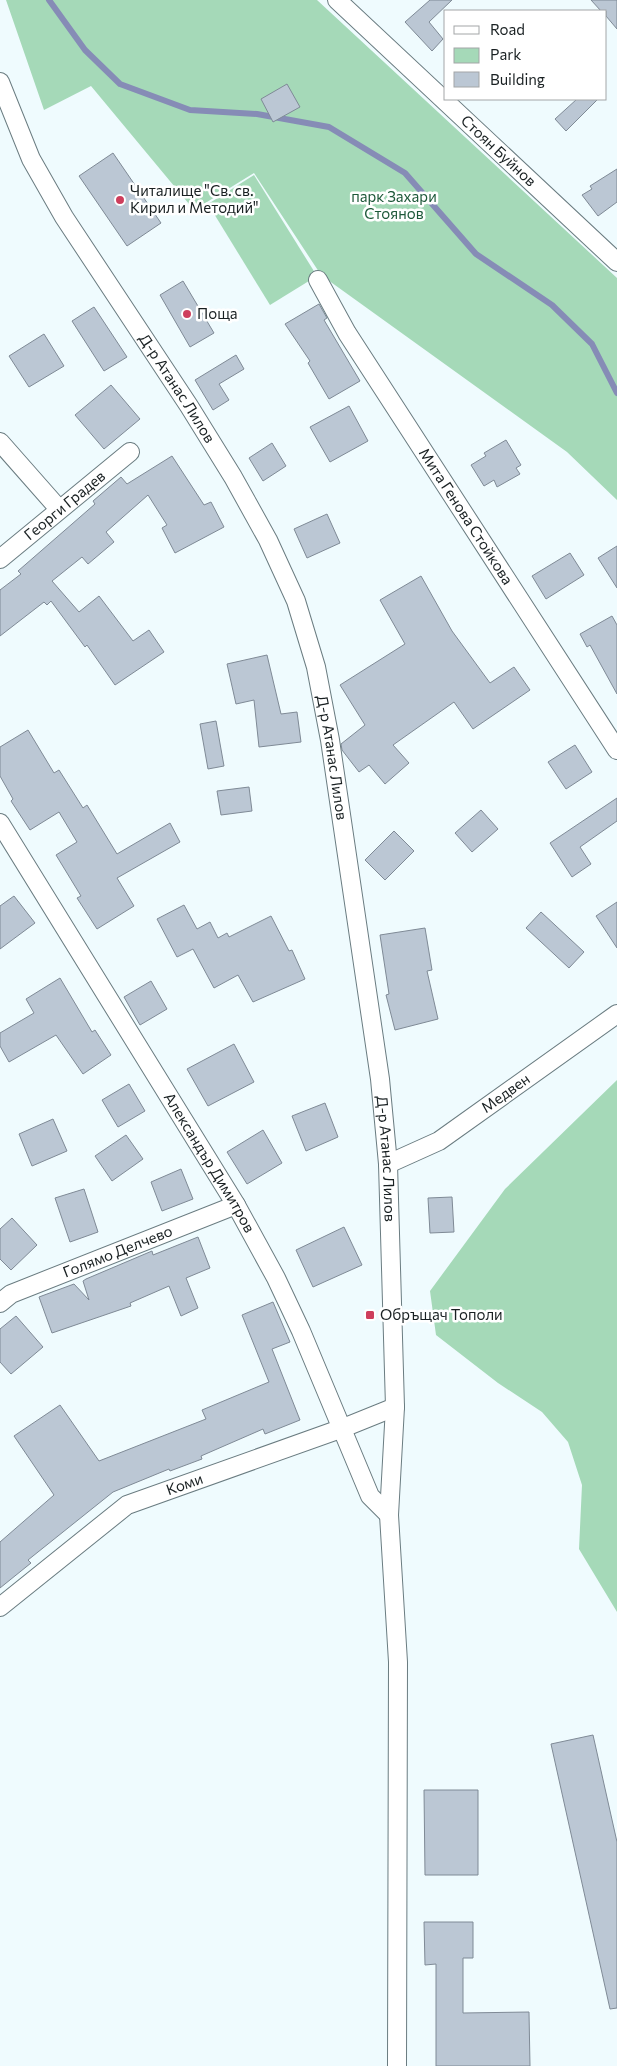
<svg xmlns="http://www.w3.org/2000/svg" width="617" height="2066" font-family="Commissioner,sans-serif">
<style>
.green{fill:#a5d9b8}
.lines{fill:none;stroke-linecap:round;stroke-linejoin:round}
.stream{stroke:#868cb6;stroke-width:6}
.building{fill:#bbc7d4;stroke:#7f8a96}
.street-casing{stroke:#6a7c81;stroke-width:20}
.street{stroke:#fff;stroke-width:18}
.poi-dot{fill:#ce3e5c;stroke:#fff;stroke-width:2}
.labels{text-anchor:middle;stroke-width:5;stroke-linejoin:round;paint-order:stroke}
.street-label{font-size:15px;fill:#192022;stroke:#fff}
.poi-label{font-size:15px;fill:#192022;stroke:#fff;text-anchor:start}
.park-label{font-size:15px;fill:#1e593a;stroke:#fff}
</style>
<rect width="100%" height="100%" fill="#effbfe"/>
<g class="green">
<path d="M6 0H317L617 278V500L567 452 321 275 254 173 194 210 91 86 44 110Z"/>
<path d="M254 175 317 276 270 305 208 204Z"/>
<path d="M617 1080V1612L579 1549 582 1485 568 1442 542 1412 498 1383 436 1335 430 1291 505 1189Z"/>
</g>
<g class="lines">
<path class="stream" d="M49 0 85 50 120 84 190 110 257 114 329 127 405 173 476 254 552 305 592 344 617 393"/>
</g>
<g class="building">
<path d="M430 0H452L429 22 443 39 432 51 405 22Z"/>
<path d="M591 0H617V29L606 16V11H601Z"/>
<path d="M287 84 300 107 273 122 261 99Z"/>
<path d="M577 99H598L566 131 555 119Z"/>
<path d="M113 153 161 223 127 246 79 176Z"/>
<path d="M617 169V202L598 216 582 195 592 189 590 186Z"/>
<path d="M183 281 214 333 190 347 160 295Z"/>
<path d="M319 304 327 318 324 320 360 381 329 399 308 363 310 361 285 324Z"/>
<path d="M94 307 127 357 104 371 72 321Z"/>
<path d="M44 334 64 366 29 387 9 356Z"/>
<path d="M236 355 244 369 219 384 229 400 213 410 195 380Z"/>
<path d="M111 385 140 419 104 449 75 415Z"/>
<path d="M349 406 368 441 330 462 310 427Z"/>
<path d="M506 440 521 465 516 468 520 474 497 487 494 480 484 486 471 465 486 456 484 453Z"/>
<path d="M272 443 286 466 263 481 249 458Z"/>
<path d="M172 456 204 505 211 502 224 527 175 553 162 528 167 525 148 495 106 532 114 542 88 564 82 557 52 581 79 612 99 596 133 641 149 630 164 652 115 685 87 645 85 647 51 601 47 605 44 602 0 636V590L21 574 18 571 95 504 93 501 121 477 127 484Z"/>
<path d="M327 514 340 543 307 558 294 529Z"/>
<path d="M617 546V588L598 558Z"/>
<path d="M570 553 584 575 546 599 532 576Z"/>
<path d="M421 576 452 631 490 683 514 667 530 690 473 729 454 702 393 745 409 763 385 784 369 765 359 772 342 750 341 744 365 725 340 685 405 644 380 600Z"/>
<path d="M612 616 617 625V694L590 645 587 647 580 634Z"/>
<path d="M267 655 281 714 297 712 301 742 259 747 254 700 236 704 227 664Z"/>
<path d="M216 721 224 766 208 769 200 724Z"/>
<path d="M28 730 54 773 59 770 83 808 87 805 117 854 170 823 180 842 117 878 134 906 97 929 77 898 81 896 56 855 77 842 59 812 30 830 11 801 13 799 0 776V747Z"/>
<path d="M575 745 592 772 566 789 548 762Z"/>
<path d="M249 787 252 811 221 815 217 791Z"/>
<path d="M617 798V821L580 847 591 864 572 877 550 843Z"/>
<path d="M481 810 498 829 472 852 455 833Z"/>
<path d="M394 831 414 851 385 880 365 860Z"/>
<path d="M14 896 35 923 0 949V906Z"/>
<path d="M617 902V948L596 916Z"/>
<path d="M184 905 197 929 210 922 218 938 227 933 229 937 271 916 289 951 292 950 305 979 253 1002 238 975 214 988 193 949 177 957 157 919Z"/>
<path d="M541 912 584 952 569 968 526 928Z"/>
<path d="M425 928 432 970 427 971 438 1019 395 1030 386 995 389 994 380 935Z"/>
<path d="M60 978 92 1032 95 1030 111 1055 83 1074 56 1035 9 1062 0 1046V1033L34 1013 26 999Z"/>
<path d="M151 981 167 1009 140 1025 124 997Z"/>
<path d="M234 1044 254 1082 208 1106 187 1069Z"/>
<path d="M129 1084 145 1111 118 1127 102 1100Z"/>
<path d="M325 1103 338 1137 306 1151 292 1116Z"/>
<path d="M53 1119 67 1151 32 1166 19 1134Z"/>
<path d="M263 1130 282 1163 247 1184 227 1152Z"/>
<path d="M126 1135 143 1159 112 1181 95 1156Z"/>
<path d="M181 1169 193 1199 162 1211 151 1182Z"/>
<path d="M84 1189 98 1232 70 1242 55 1198Z"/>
<path d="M452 1197 454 1232 430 1233 428 1198Z"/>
<path d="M12 1218 37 1245 11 1270 0 1259V1229Z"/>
<path d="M344 1227 362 1265 313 1287 296 1250Z"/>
<path d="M198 1237 210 1268 186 1278 198 1308 181 1316 169 1286 130 1303 131 1306 52 1333 39 1297 74 1284 89 1300 83 1281 86 1279 152 1251 153 1255Z"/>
<path d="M273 1302 290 1342 272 1349 300 1420 265 1434 263 1429 201 1456 202 1459 170 1471 169 1469 113 1492 28 1560 31 1563 0 1588V1542L54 1495 14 1436 60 1405 99 1461 206 1419 202 1410 269 1382 242 1315Z"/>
<path d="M16 1316 43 1347 11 1374 0 1362V1329Z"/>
<path d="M593 1735 617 1842V2008L610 2009 551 1744Z"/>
<path d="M424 1790H478V1875H425Z"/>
<path d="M424 1922H473V1958H463V2013L529 2012 530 2066H436V1964L425 1965Z"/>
</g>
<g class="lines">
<g class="street-casing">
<g id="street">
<path id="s1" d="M337 0 617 262"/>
<path id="s2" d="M0 82 31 159 64 217 189 406 233 477 268 540 296 601 316 667 330 740 380 1079 388 1164 395 1407 389 1515 398 1662 397 2066"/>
<path id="s3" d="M318 280 347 333 617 750"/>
<path d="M0 442 59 509"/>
<path id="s4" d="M0 559 130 452"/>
<path id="s5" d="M0 823 236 1205 276 1278 301 1331 370 1496 389 1515"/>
<path id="s6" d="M388 1164 439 1141 617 1014"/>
<path id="s7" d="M0 1303 11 1294 236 1205"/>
<path id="s8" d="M0 1607 127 1505 343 1428 395 1407"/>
</g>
</g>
<use href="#street" class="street"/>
</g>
<g class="poi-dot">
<circle cx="120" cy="200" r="5"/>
<circle cx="187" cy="314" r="5"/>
<rect x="365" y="1310" width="10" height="10" rx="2.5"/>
</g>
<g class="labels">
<g class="street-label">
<text dy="5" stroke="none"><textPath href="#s1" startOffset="221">Стоян Буйнов</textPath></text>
<text dy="5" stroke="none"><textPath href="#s2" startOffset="355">Д-р Атанас Лилов</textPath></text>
<text dy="5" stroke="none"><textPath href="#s4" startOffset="84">Георги Градев</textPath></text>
<text dy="5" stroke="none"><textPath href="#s3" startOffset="279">Мита Генова Стойкова</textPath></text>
<text dy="5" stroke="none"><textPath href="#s2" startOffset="760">Д-р Атанас Лилов</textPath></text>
<text dy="5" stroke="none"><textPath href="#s6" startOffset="138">Медвен</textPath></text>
<text dy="5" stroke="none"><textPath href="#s2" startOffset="1165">Д-р Атанас Лилов</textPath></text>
<text dy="5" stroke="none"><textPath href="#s5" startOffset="399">Александър Димитров</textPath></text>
<text dy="5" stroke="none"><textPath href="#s7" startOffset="129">Голямо Делчево</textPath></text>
<text dy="5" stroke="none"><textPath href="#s8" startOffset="224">Коми</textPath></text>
</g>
<g class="poi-label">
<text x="130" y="196">Читалище "Св. св.<tspan x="130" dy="17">Кирил и Методий"</tspan></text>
<text x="197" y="319">Поща</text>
<text x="380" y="1320">Обръщач Тополи</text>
</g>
<g class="park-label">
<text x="394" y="202">парк Захари<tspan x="394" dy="17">Стоянов</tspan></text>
</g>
</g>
<rect x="444" y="10" width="162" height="90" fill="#ffffff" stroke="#a3a6a7"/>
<rect x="454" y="26" width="25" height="8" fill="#ffffff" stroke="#a3a6a7"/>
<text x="490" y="35" font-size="15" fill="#192022">Road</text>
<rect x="454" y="48" width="25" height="15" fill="#a5d9b8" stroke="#a3a6a7"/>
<text x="490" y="60" font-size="15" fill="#192022">Park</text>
<rect x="454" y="72" width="25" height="15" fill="#bbc7d4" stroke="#a3a6a7"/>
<text x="490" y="85" font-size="15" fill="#192022">Building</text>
</svg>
